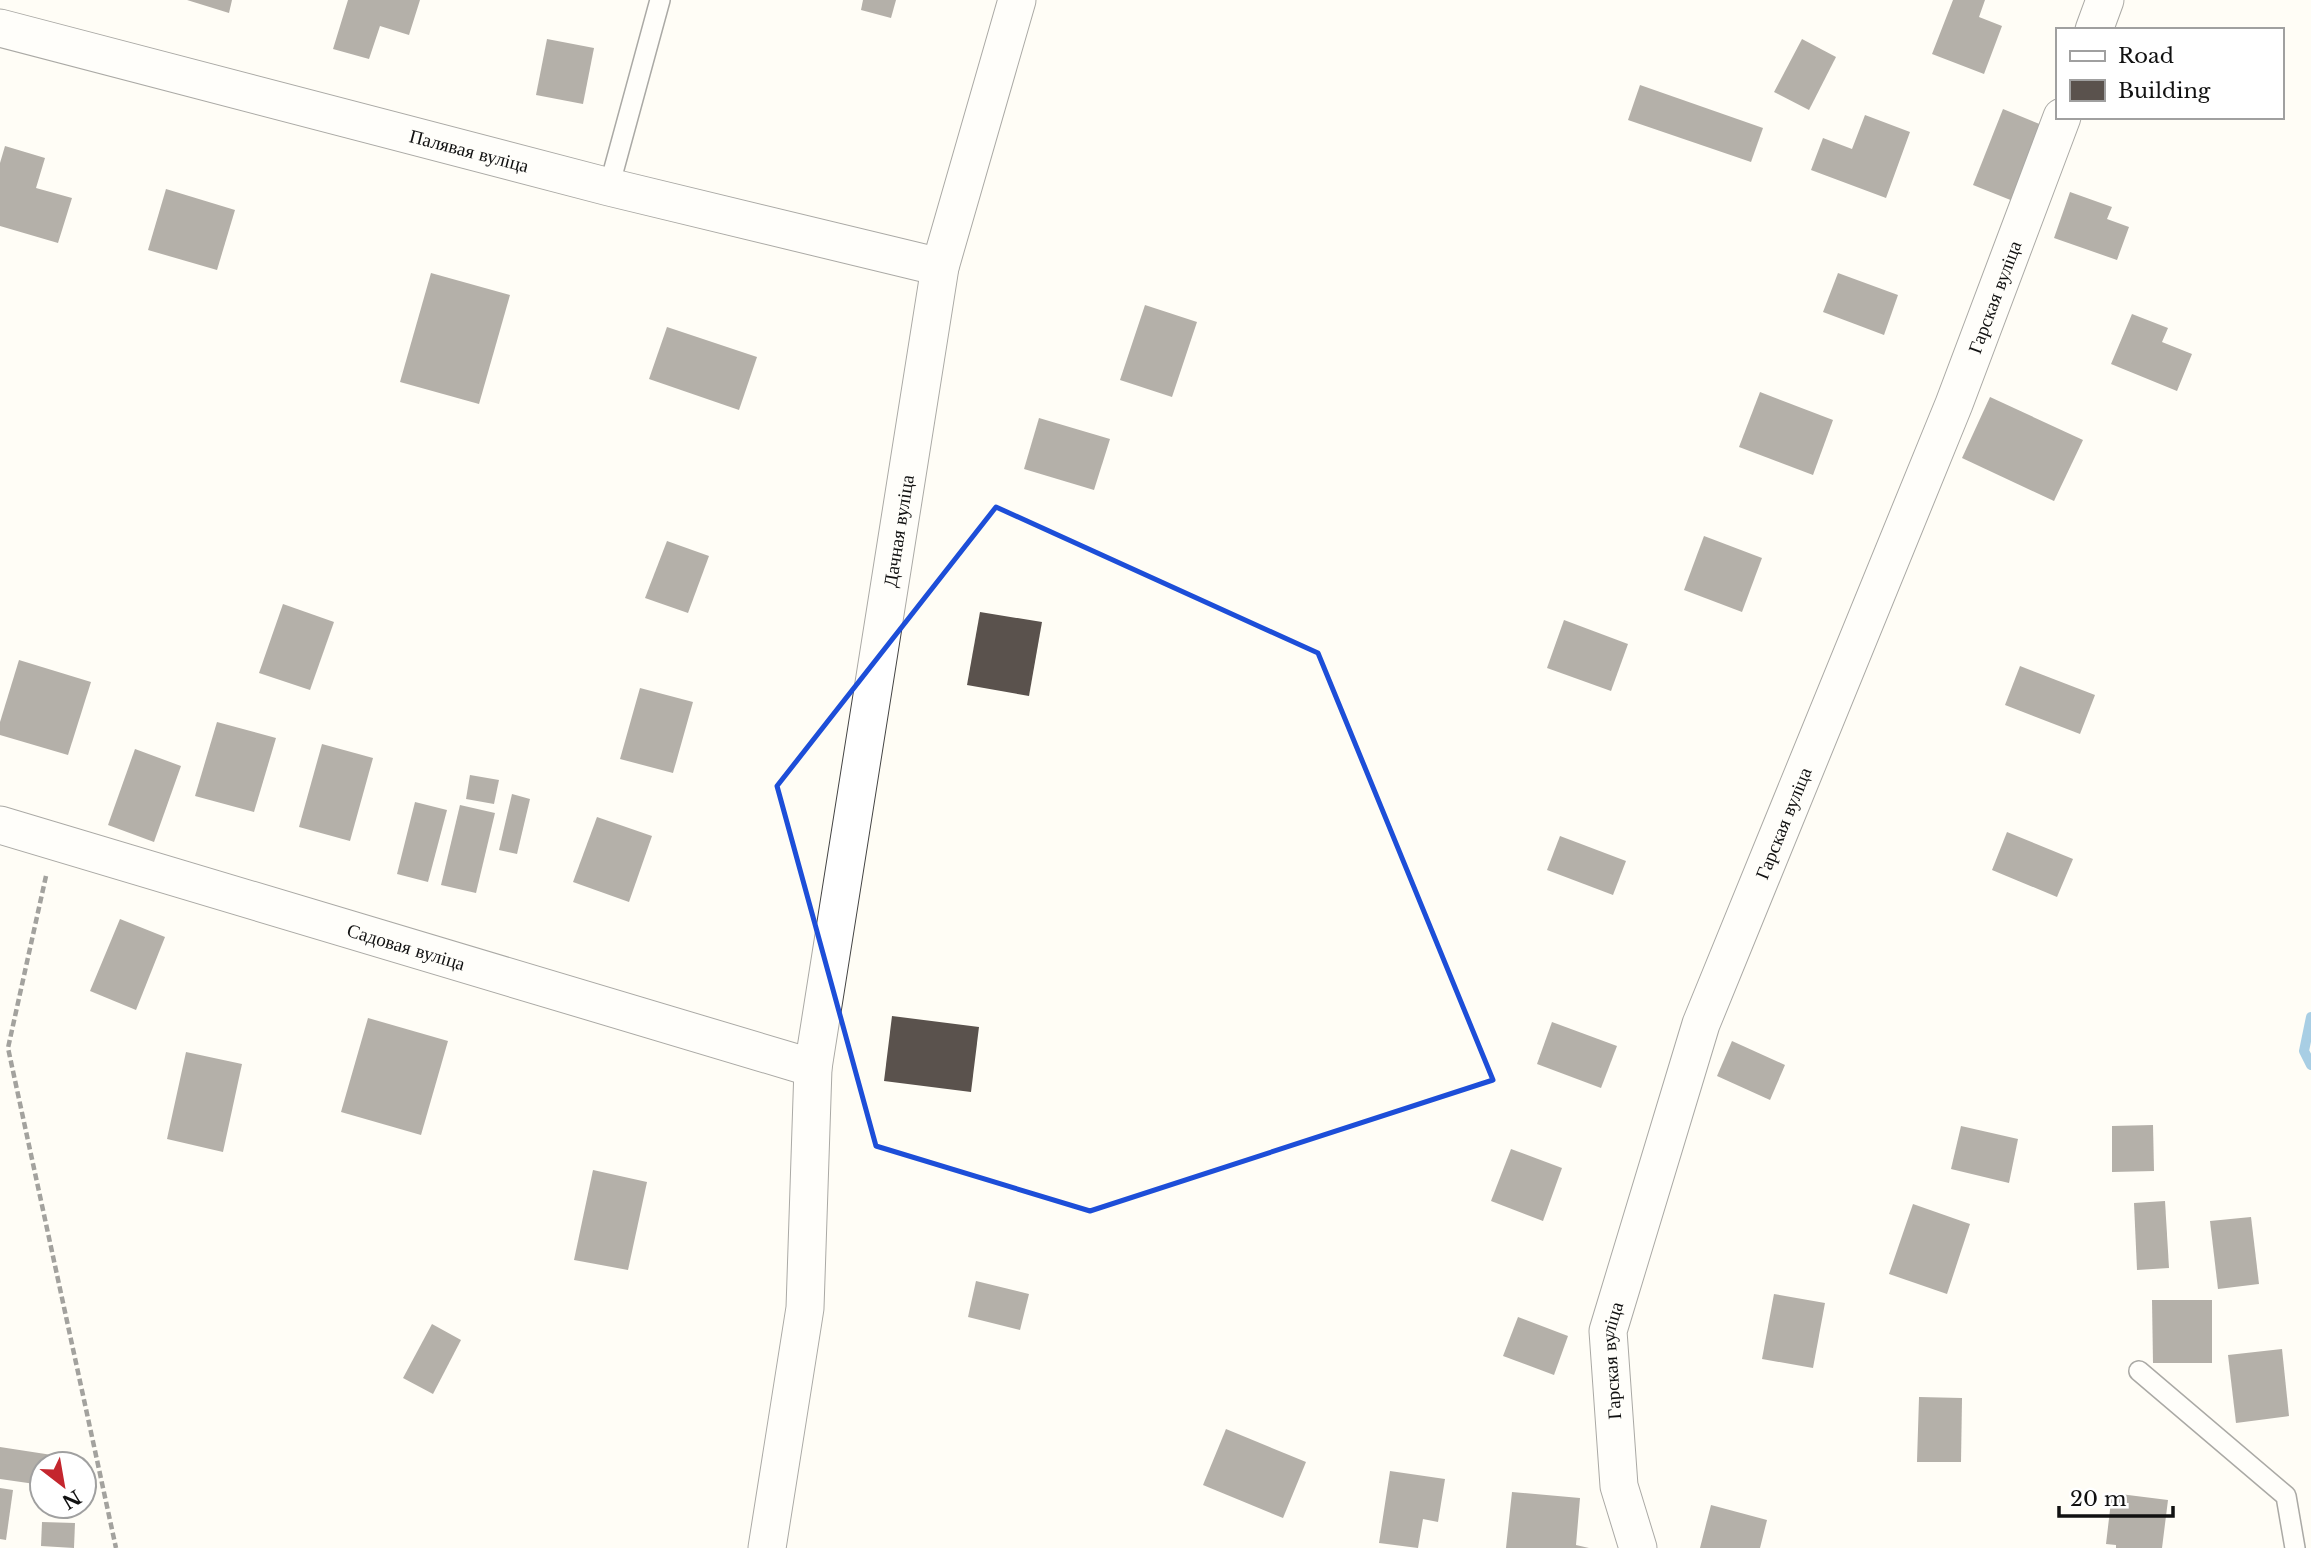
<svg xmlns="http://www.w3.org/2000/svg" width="2311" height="1548" font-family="'Libre Baskerville',serif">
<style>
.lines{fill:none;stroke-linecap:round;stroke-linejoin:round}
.stream{stroke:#3f96cf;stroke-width:10}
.building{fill:#5a524d}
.service-casing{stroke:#444;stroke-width:22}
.minor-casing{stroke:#444;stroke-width:39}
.path{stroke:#333;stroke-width:4.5;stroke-dasharray:7 3.5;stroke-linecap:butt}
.service{stroke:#fff;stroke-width:19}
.minor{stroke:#fff;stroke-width:37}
.marked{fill:none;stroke:#1d4ed8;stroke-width:5;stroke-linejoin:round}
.labels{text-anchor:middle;stroke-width:7;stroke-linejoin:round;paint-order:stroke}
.street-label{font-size:19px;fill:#111;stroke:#fff}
</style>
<rect width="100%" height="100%" fill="#fffdf5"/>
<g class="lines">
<path class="stream" d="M2311 1017 2304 1051 2311 1065"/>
</g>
<g class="building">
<path d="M187 0H232L229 13Z"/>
<path d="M348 0H420L409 35 380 26 369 59 333 49Z"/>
<path d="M863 0H896L891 18 861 10Z"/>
<path d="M1953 0H1985L1979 17 2002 26 1984 74 1932 54Z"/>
<path d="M547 39 594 48 583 104 536 95Z"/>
<path d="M1802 39 1836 57 1809 110 1774 92Z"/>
<path d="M1640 85 1763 128 1751 162 1628 120Z"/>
<path d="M2003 109 2042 125 2013 201 1973 185Z"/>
<path d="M1865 115 1910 132 1886 198 1811 170 1823 138 1852 149Z"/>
<path d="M5 146 45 158 36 188 72 198 58 243 0 226V163Z"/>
<path d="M166 189 235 210 217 270 148 250Z"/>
<path d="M2070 192 2112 207 2107 219 2129 227 2117 260 2054 238Z"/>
<path d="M431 273 510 295 479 404 400 382Z"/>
<path d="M1838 273 1898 295 1884 335 1823 312Z"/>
<path d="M1145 305 1197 322 1172 397 1120 380Z"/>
<path d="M2132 314 2168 328 2162 342 2192 354 2177 391 2111 364Z"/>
<path d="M667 327 757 357 739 410 649 379Z"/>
<path d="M1760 392 1833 420 1813 475 1739 447Z"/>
<path d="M1990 397 2083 440 2054 501 1962 458Z"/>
<path d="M1039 418 1110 439 1094 490 1024 469Z"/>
<path d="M1704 536 1762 558 1742 612 1684 590Z"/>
<path d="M667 541 709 556 688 613 645 598Z"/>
<path d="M283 604 334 622 310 690 259 673Z"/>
<path d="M980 612 1042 622 1029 696 967 685Z"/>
<path d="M1564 620 1628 644 1611 691 1547 668Z"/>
<path d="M19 660 91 682 68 755 0 735V722Z"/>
<path d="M2020 666 2095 695 2080 734 2005 705Z"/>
<path d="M640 688 693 702 673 773 620 759Z"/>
<path d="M217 722 276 738 254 812 195 796Z"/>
<path d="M322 744 373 758 350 841 299 827Z"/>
<path d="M135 749 181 766 154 842 108 825Z"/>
<path d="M470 775 499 780 494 804 466 799Z"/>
<path d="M512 794 530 799 517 854 499 850Z"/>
<path d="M415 802 447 810 428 882 397 874Z"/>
<path d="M460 805 495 813 476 893 441 885Z"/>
<path d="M597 817 652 836 629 902 573 882Z"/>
<path d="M2007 832 2073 859 2057 897 1992 870Z"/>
<path d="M1560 836 1626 861 1613 895 1547 870Z"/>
<path d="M120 919 165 937 136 1010 90 991Z"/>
<path d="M892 1016 979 1027 971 1092 884 1081Z"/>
<path d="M368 1018 448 1041 421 1135 341 1112Z"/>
<path d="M1552 1022 1617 1046 1601 1088 1537 1064Z"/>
<path d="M1732 1041 1785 1065 1770 1100 1717 1076Z"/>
<path d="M186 1052 242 1064 223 1152 167 1139Z"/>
<path d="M2153 1125 2154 1171 2112 1172V1126Z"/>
<path d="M1961 1126 2018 1139 2009 1183 1951 1169Z"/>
<path d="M1511 1149 1562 1168 1543 1221 1491 1201Z"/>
<path d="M593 1170 647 1182 628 1270 574 1260Z"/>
<path d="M2165 1201 2169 1268 2137 1270 2134 1203Z"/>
<path d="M1913 1204 1970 1224 1947 1294 1889 1274Z"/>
<path d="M2251 1217 2259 1284 2218 1289 2210 1221Z"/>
<path d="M976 1281 1029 1294 1020 1330 968 1317Z"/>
<path d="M1774 1294 1825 1303 1813 1368 1762 1359Z"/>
<path d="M2152 1300H2212V1363H2153Z"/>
<path d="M1518 1317 1568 1336 1554 1375 1503 1356Z"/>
<path d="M432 1324 461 1340 433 1394 403 1378Z"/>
<path d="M2282 1349 2289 1416 2236 1423 2228 1355Z"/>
<path d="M1919 1397 1962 1398 1961 1462H1917Z"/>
<path d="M1226 1429 1306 1462 1283 1518 1203 1485Z"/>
<path d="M0 1447 52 1455 50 1464H42V1485L0 1479Z"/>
<path d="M1390 1471 1445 1479 1438 1522 1423 1519 1418 1548 1379 1543Z"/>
<path d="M0 1488 13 1490 6 1540 0 1539Z"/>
<path d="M1512 1492 1580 1498 1576 1545 1589 1548H1506Z"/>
<path d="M2112 1493 2168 1500 2162 1548H2116V1545L2106 1544Z"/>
<path d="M1711 1505 1767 1520 1760 1548H1700Z"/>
<path d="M42 1522 75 1523 74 1548 41 1546Z"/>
</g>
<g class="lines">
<g class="service-casing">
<g id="service">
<path d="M609 187 660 0"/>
<path d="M2139 1371 2286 1496 2295 1548"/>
</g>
</g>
<g class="minor-casing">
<g id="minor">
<path id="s1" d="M0 28 609 187 940 267"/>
<path d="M2094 30 2105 0"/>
<path id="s2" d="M0 825 813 1068"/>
<path id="s3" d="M767 1548 805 1308 813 1068 940 267 1017 0"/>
<path id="s4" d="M1638 1548 1619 1486 1608 1331 1701 1024 1954 404 2062 117"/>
</g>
</g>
<path class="path" d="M46 876 8 1048 116 1548"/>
<use href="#service" class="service"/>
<use href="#minor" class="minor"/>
</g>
<path d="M0 0H2311V1548H0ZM996 507 1318 653 1493 1080 1090 1211 876 1146 777 786Z" fill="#fffdf5" fill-opacity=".55" fill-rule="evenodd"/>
<path class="marked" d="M996 507 1318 653 1493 1080 1090 1211 876 1146 777 786Z"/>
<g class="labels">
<g class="street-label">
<text dy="7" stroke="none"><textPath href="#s1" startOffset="485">Палявая вуліца</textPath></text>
<text dy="7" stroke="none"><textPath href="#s4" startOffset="1325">Гарская вуліца</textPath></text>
<text dy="7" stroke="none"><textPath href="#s3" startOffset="1027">Дачная вуліца</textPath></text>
<text dy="7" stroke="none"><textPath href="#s4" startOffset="758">Гарская вуліца</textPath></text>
<text dy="7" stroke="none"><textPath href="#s2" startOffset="424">Садовая вуліца</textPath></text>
<text dy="7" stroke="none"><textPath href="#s4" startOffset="191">Гарская вуліца</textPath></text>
</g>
</g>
<rect x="2056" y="28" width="228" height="91" fill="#ffffff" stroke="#a0a0a0" stroke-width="2"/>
<rect x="2070" y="51" width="35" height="10" fill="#ffffff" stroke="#a0a0a0" stroke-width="2"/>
<text x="2118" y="63" font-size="21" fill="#111111">Road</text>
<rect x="2070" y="80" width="35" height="21" fill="#5a524d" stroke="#a0a0a0" stroke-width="2"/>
<text x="2118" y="98" font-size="21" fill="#111111">Building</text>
<g transform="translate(63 1485) rotate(149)"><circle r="33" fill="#ffffff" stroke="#a0a0a0" stroke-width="2"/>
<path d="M0-5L12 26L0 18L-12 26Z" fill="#c4262e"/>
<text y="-10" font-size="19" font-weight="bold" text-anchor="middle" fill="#111111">N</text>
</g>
<path d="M2059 1506v10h114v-10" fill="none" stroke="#111111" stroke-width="3.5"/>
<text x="2070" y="1506" font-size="21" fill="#111111" stroke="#ffffff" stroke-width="5" paint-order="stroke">20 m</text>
</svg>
